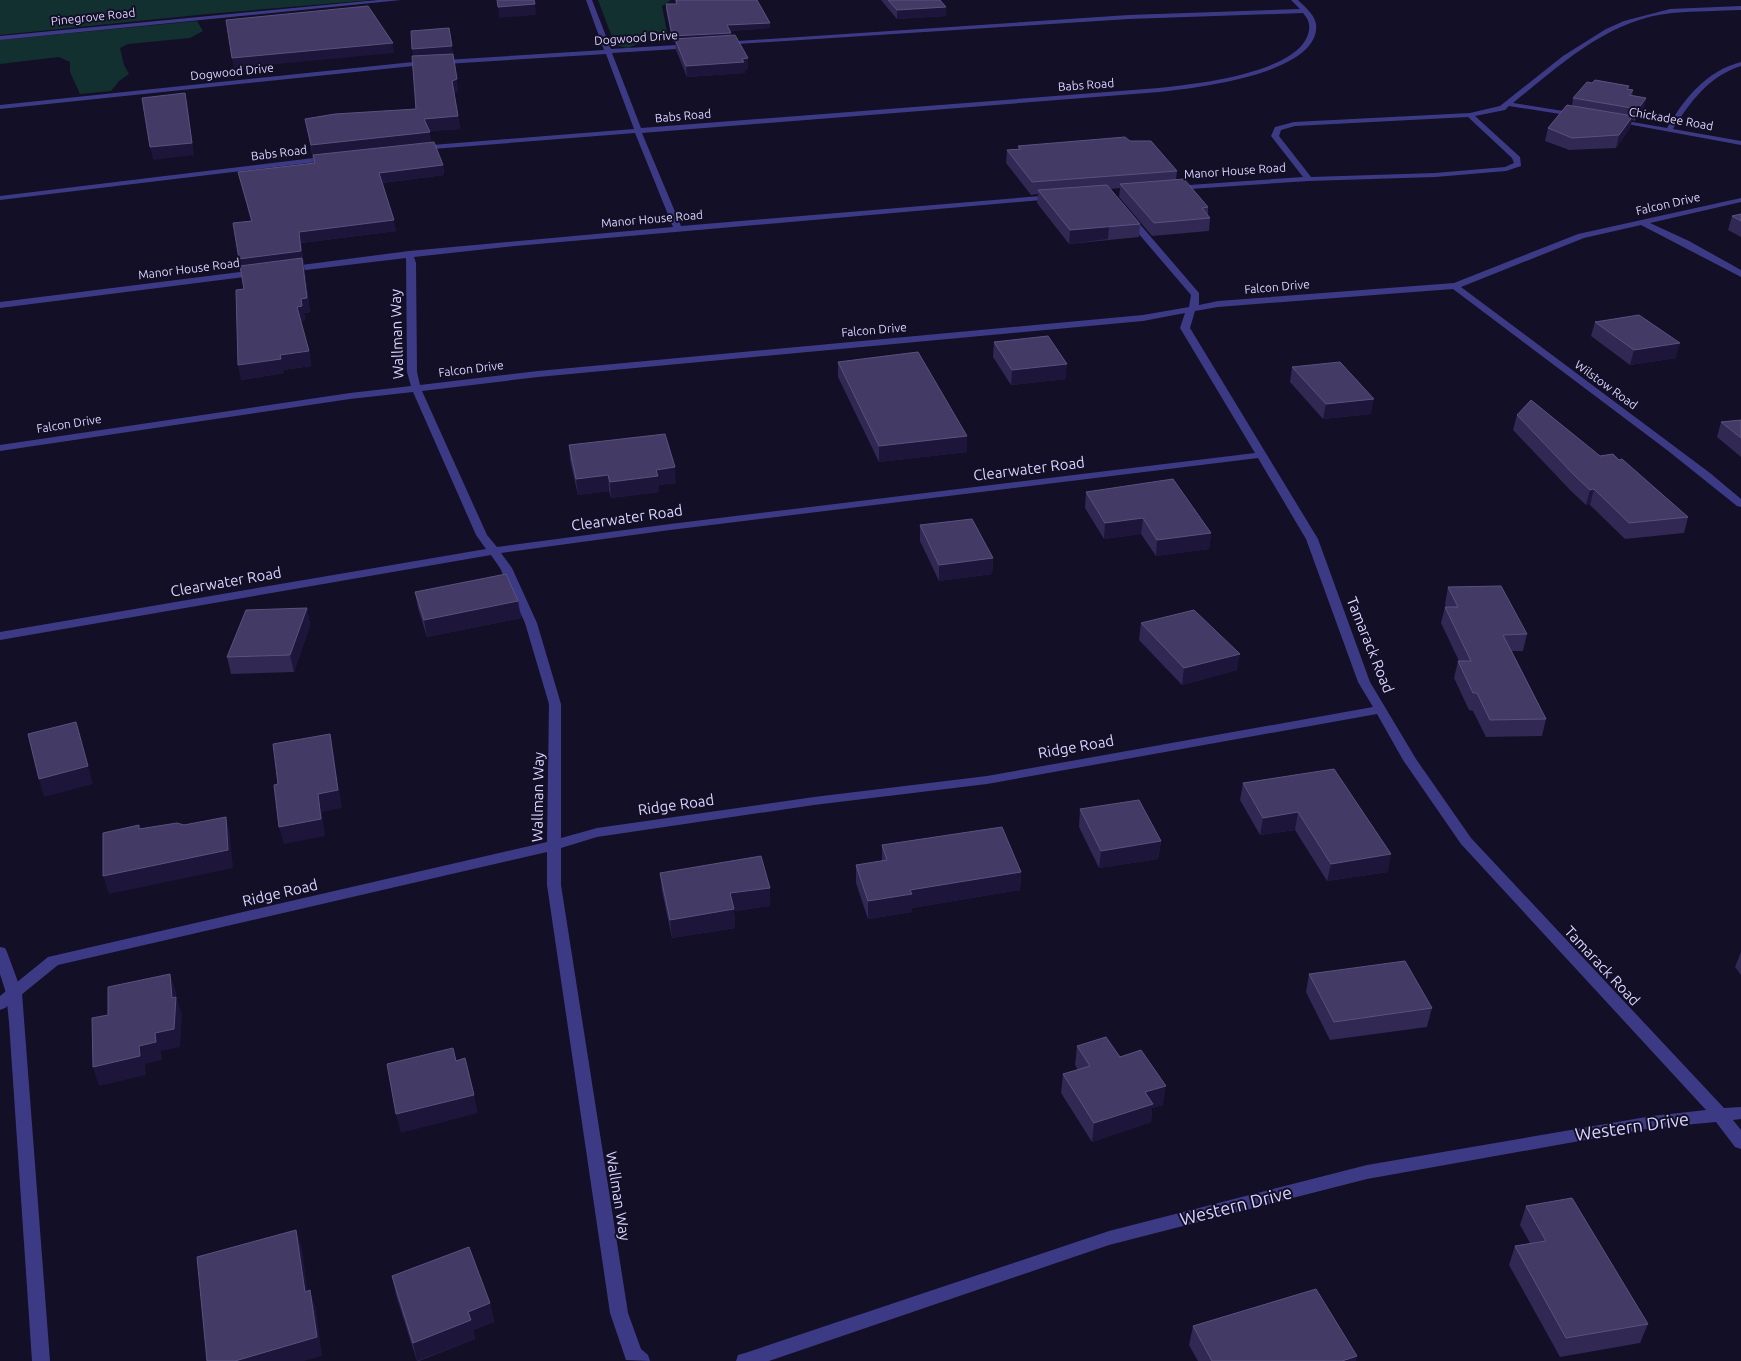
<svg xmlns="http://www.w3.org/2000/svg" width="1741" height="1361" font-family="Ubuntu,sans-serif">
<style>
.green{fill:#12302f}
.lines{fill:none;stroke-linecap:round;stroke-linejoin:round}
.minor{fill:#3d3a85;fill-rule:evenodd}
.tertiary{fill:#3d3a85;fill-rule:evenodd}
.wall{fill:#312854}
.shaded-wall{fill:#1d163a}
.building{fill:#433a66;stroke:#5a527e}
.labels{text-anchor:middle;stroke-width:4;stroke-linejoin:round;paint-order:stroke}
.far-street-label{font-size:12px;fill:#d9d4ff;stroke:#130f26}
.street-label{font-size:15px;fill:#d9d4ff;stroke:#130f26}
.near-street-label{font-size:18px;fill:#d9d4ff;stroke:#130f26}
</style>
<rect width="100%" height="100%" fill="#130f26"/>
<g class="green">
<path d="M0 0H372L208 14 0 35Z"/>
<path d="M598 0H671L662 6 667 32 628 48 615 45Z"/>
<path d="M197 21 203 31 190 38 128 44 120 48 124 65 129 74 119 81 111 91 80 94 70 72V62L59 57 0 64V40Z"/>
</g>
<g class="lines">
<g class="minor">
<path d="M378 0H401L0 40V36Z"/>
<path d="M586 0H592L611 49 693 44 696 46 693 48 612 53 641 128 1159 88C1194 84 1303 73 1309 30 1310 23 1308 19 1303 13L1129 19 721 45 720 44 723 42 1129 15 1300 9 1291 0H1298C1304 6 1315 15 1316 24 1322 74 1194 88 1159 92L642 133 681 226 1053 195 1057 197 1053 199 515 246 414 257 416 263 417 372 420 385 538 371 1143 315 1189 307 1191 295 1126 219 1125 217 1129 215H1132L1199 293V305L1218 301 1454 283 1578 234 1741 198V202L1650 223 1689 241 1741 270V277L1641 225 1584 238 1461 287 1710 473 1741 499V507L1737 506 1667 450 1453 289 1218 307 1195 311 1190 328 1318 539 1370 682 1416 759 1471 838 1724 1108 1741 1107V1119L1733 1120 1741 1130V1149L1735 1147 1716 1122 1652 1128 1367 1179 1109 1245 769 1361H736L738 1355 745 1353 1109 1231 1367 1165 1652 1116 1706 1110 1461 844 1403 760 1377 714 987 784 814 805 597 837 561 848V885L628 1313 641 1349 648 1355 650 1361 626 1360 610 1313 547 885V852L58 965 5 1008 0 1010V996L48 957 547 842 549 704 525 623 500 568 491 555 0 640V632L486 549 476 535 413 392 350 399 0 451V445L350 393 411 386 407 372 406 258 289 272 286 271V267L409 251 673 227 635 133 420 150 416 148 420 146 634 129 606 54 413 66 0 109V105L413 62 604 50ZM1185 313 1180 328 1255 453 670 524 497 547 487 535 422 391 538 377 1143 321ZM1258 458 1306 539 1358 682 1373 707 987 776 814 797 597 828 561 838V704L537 623 512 568 501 553 670 530Z"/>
<path d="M1741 6V10C1718 11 1695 11 1672 13 1609 19 1560 65 1513 103L1576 113 1580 115 1579 117 1509 106 1505 110 1475 116 1520 157 1521 166 1506 171 1435 177 1309 181 1175 190 1171 188 1175 186 1303 177 1271 136 1275 127 1294 122 1470 113 1500 106 1563 56 1606 29 1624 21 1670 9ZM1468 117 1512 158 1514 163 1505 167 1435 173 1311 177 1279 136 1281 130 1295 126Z"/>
<path d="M1741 62V66C1709 76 1690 102 1673 129L1741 141V145L1611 121 1615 119 1667 128C1685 98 1706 71 1741 62Z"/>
<path d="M330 156 334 158 333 160 0 200V196Z"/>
<path d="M256 270 259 271V275L0 308V302Z"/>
</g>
<path class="tertiary" d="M0 947 5 948 7 952 22 993 50 1361H32L9 1022 6 993 0 974Z"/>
</g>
<g class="wall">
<path d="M675 0H757L770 23V28L730 31 731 36 748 69 744 70 745 73 687 77 676 50 675 42H673L666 10V4H676Z"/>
<path d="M881 0H940L946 16 897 19Z"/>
<path d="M449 28 458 91 454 92 460 129 429 131 431 143 443 165 444 175 382 183 396 231 301 243 310 312 304 313 305 320 300 321 309 351 311 366 283 370 284 373 241 380 244 289 239 259 251 221 238 172 314 163 305 119 416 109 413 56Z"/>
<path d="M1629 89 1633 90 1632 96 1646 98 1643 110 1635 121 1632 120 1630 128 1616 148 1569 150 1545 141 1548 128 1572 106 1573 98Z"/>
<path d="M1018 146 1177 171 1176 180 1208 207V215L1210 218 1209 231 1152 236 1119 197 1120 188 1110 189 1140 224 1139 237 1069 244 1037 203 1038 194 1031 195 1006 163 1007 150 1018 149Z"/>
<path d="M1741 214V237L1728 230 1732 216Z"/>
<path d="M1595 322 1676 358 1630 365 1591 336Z"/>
<path d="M994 342 1066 379 1011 385 993 357Z"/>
<path d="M838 362 967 436V452L879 462 838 377Z"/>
<path d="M1292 367 1371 414 1323 419 1290 382Z"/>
<path d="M1517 415 1600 456 1688 517 1684 533 1625 539 1590 505H1586L1571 491 1513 430Z"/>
<path d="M1741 420V457L1717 437 1721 422Z"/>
<path d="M569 445 676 483 659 485V492L611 498 609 491 578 495 570 460Z"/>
<path d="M1086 492 1211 533 1209 549 1156 556 1141 534 1104 539 1085 508Z"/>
<path d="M920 525 993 558 992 574 939 581 920 541Z"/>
<path d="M1448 587 1527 634 1523 651H1512L1546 719 1542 736 1486 737 1473 711 1469 710 1454 678 1458 661H1459L1441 623 1445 607H1446L1445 604Z"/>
<path d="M415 592 518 601 521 618 427 637 418 608Z"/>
<path d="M307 608 310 625 294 672 231 674 227 657Z"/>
<path d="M1141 623 1237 670 1182 685 1139 640Z"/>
<path d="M1334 769 1388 872 1327 881 1295 830 1260 835 1240 800 1243 783Z"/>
<path d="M1080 809 1161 841 1158 859 1099 868 1079 827Z"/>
<path d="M882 845 1021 872 1020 890 912 908V912L868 919 856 883V865L882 861Z"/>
<path d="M660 873 770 888V906L734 911 735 928 672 938 662 891Z"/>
<path d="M1741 952V975L1735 967Z"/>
<path d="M1309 974 1432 1008 1427 1027 1330 1040 1306 992Z"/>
<path d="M1077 1046 1120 1057 1163 1105 1152 1108 1151 1122 1092 1142 1061 1093 1063 1074 1078 1070 1075 1065Z"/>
<path d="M1526 1206 1648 1324 1640 1343 1560 1357 1509 1265 1515 1246 1530 1243 1520 1225Z"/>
<path d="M392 1276 490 1303 494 1322 473 1330 475 1339 419 1361H417L396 1295Z"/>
<path d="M1193 1326 1356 1361H1198L1189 1345Z"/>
</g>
<g class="shaded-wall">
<path d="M535 4 536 15 499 18 498 7Z"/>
<path d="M946 7V16L897 19V10Z"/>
<path d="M770 23V28L727 31V25Z"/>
<path d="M731 33V38L675 39V42H673L672 36Z"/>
<path d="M393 43 394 53 234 68 232 58Z"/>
<path d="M452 46 453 57 414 60 412 49Z"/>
<path d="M748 58V69L744 70 745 73 687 77 686 66Z"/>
<path d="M457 79 458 91 454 93 452 81Z"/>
<path d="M185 93 188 105 194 155 153 160 150 147Z"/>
<path d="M1646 98 1643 110 1635 121 1638 109Z"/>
<path d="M458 116 460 129 426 131 424 119Z"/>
<path d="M1633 116 1630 128 1616 148 1619 135Z"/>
<path d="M430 132 432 145 313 157 311 145Z"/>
<path d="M443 165 444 175 380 183 379 173Z"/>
<path d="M394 220 396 231 301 243 310 312 304 313 305 320 299 321 241 270 239 259 299 232Z"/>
<path d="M1109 226 1108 239 1069 244 1070 230Z"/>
<path d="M1680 343 1676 358 1630 365 1634 350Z"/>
<path d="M309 351 311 366 283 370 284 373 241 380 238 365 280 355Z"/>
<path d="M1067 364 1066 379 1011 385 1012 370Z"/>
<path d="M1374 399 1371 414 1323 419 1326 404Z"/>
<path d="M967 436V452L879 462V446Z"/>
<path d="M675 467 676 483 659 485V492L611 498 610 482 656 470Z"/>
<path d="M608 475 609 491 578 495 576 479Z"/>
<path d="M1594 489 1590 505H1586L1590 490Z"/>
<path d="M1143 518 1141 534 1104 539 1105 523Z"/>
<path d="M1211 533 1209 549 1156 556 1157 540Z"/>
<path d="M993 558 992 574 939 581V565Z"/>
<path d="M518 601 521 618 427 637 424 620Z"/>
<path d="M307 608 310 625 294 672 290 655Z"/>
<path d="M1240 654 1237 670 1182 685 1184 668Z"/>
<path d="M76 722 93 784 44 797 39 779Z"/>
<path d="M330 734 333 751 342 808 322 812 325 836 284 844 279 827 318 794Z"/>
<path d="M1298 812 1295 830 1260 835 1263 818Z"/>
<path d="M226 817 230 834 233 868 109 894 103 876Z"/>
<path d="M1161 841 1158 859 1099 868 1101 851Z"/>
<path d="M1391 854 1388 872 1327 881 1331 864Z"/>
<path d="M1021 872 1020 890 912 908V912L868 919V901L910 890Z"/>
<path d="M770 888V906L734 911 735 928 672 938 670 920 730 893Z"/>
<path d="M170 974 176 992V999V997L182 1015 180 1047 161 1051 162 1060 145 1064 146 1075 99 1086 93 1067 155 1033 172 998Z"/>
<path d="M1166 1086 1163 1105 1152 1108 1151 1122 1092 1142 1094 1123 1145 1092Z"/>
<path d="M474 1095 478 1113 401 1133 396 1114Z"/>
<path d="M296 1230 302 1248 310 1311 305 1292Z"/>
<path d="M310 1290 316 1309 322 1356 304 1361H235Z"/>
<path d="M490 1303 494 1322 473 1330 475 1339 417 1361 413 1343 468 1312Z"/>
<path d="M1357 1356 1356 1361H1342Z"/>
</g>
<g class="building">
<path d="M497 0H534L535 4 498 7Z"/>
<path d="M676 0H757L770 23 727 25 731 33 672 36 666 4H677Z"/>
<path d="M888 0H940L946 7 897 10Z"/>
<path d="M368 6 393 43 232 58 226 20Z"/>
<path d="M449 28 452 46 412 49 411 31Z"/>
<path d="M735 35 748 58 742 59 744 62 686 66 675 39Z"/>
<path d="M453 54 457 79 452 81 458 116 424 119 430 132 311 145 305 119 335 114 416 109 412 56Z"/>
<path d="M1595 80 1629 86 1627 89 1633 90 1629 95 1646 98 1638 109 1573 98 1587 82 1592 83Z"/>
<path d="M185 93 192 143 150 147 142 98Z"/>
<path d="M1567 105 1633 116 1619 135 1572 138 1548 128Z"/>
<path d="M1125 137 1130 141H1151L1177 171 1032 182 1007 150 1021 149 1018 146Z"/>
<path d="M434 142 443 165 379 173 394 220 299 232 301 251 239 259 233 223 252 221 238 172 315 163 313 155Z"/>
<path d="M1184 179 1208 207 1202 208 1210 218 1154 223 1120 184Z"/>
<path d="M1107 185 1140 224 1070 230 1038 190Z"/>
<path d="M1741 214V221L1732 216Z"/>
<path d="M302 258 307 298 301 299 302 306 297 307 309 351 280 355 281 359 238 365 236 290 244 289 240 266Z"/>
<path d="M1639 315 1680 343 1634 350 1595 322Z"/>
<path d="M1048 336 1067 364 1012 370 994 342Z"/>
<path d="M918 352 967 436 879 446 838 362Z"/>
<path d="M1340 362 1374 399 1326 404 1292 367Z"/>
<path d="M1531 400 1600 456 1613 454 1619 460 1622 459 1688 517 1629 523 1594 489 1590 490 1575 476 1517 415Z"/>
<path d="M1741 420V438L1721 422Z"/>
<path d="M665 434 675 467 656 470 658 476 610 482 608 475 576 479 569 445Z"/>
<path d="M1173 479 1211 533 1157 540 1143 518 1105 523 1086 492Z"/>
<path d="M972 519 993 558 939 565 920 525Z"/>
<path d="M506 574 518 601 424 620 415 592Z"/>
<path d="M1501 586 1527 634 1503 635 1546 719 1490 720 1477 693H1473L1458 661H1471L1445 607H1458L1448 587Z"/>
<path d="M307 608 290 655 227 657 246 610Z"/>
<path d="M1194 610 1240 654 1184 668 1141 623Z"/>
<path d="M76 722 88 766 39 779 28 734Z"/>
<path d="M330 734 338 790 318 794 321 819 279 827 274 785 278 784 273 744Z"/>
<path d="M1334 769 1391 854 1331 864 1298 812 1263 818 1243 783Z"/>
<path d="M1139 800 1161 841 1101 851 1080 809Z"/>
<path d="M226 817 228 850 103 876V833L139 825V829L177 823 184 825Z"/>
<path d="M1002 827 1021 872 910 890 912 894 868 901 856 865 887 860 882 845Z"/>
<path d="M761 856 770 888 730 893 734 909 670 920 660 873Z"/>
<path d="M1405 961 1432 1008 1334 1022 1309 974Z"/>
<path d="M170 974 172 998 176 997 174 1029 155 1033 156 1042 139 1046 140 1056 93 1067 92 1018 108 1015V987Z"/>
<path d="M1106 1037 1120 1057 1141 1050 1166 1086 1145 1092 1153 1104 1094 1123 1063 1074 1090 1066 1077 1046Z"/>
<path d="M453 1048 456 1061 465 1058 474 1095 396 1114 387 1064Z"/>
<path d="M1572 1198 1648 1324 1566 1338 1515 1246 1546 1241 1526 1206Z"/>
<path d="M296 1230 305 1292 310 1290 317 1337 235 1361H207L197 1257Z"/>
<path d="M469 1247 490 1303 468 1312 471 1320 413 1343 392 1276Z"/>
<path d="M1316 1289 1357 1356 1342 1361H1212L1193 1326Z"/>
</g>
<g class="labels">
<g class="far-street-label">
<text transform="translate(93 17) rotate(-6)" y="4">Pinegrove Road</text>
<text transform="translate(636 38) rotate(-4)" y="4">Dogwood Drive</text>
<text transform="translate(232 72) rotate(-6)" y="4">Dogwood Drive</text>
<text transform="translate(1086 85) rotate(-4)" y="4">Babs Road</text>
<text transform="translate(683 116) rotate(-5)" y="4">Babs Road</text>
<text transform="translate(1671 119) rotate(10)" y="4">Chickadee Road</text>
<text transform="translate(279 153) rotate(-7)" y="4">Babs Road</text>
<text transform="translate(1235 171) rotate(-4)" y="4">Manor House Road</text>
<text transform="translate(1668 204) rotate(-13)" y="4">Falcon Drive</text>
<text transform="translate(652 219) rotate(-5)" y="4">Manor House Road</text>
<text transform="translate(189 269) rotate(-7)" y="4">Manor House Road</text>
<text transform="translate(1277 287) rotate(-5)" y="4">Falcon Drive</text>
<text transform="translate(874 330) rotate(-5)" y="4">Falcon Drive</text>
<text transform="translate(471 369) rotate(-7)" y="4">Falcon Drive</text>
<text transform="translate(1606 385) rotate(36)" y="4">Wilstow Road</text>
<text transform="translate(69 424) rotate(-9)" y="4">Falcon Drive</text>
</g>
<g class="street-label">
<text transform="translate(397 334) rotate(-92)" y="5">Wallman Way</text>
<text transform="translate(1029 469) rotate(-7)" y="5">Clearwater Road</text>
<text transform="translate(627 518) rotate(-8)" y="5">Clearwater Road</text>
<text transform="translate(226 582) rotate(-10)" y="5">Clearwater Road</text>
<text transform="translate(1370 645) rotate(68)" y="5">Tamarack Road</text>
<text transform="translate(1076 747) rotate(-10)" y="5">Ridge Road</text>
<text transform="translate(538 797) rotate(-89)" y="5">Wallman Way</text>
<text transform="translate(676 805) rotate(-8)" y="5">Ridge Road</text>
<text transform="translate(280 893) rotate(-13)" y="5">Ridge Road</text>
<text transform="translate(1602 966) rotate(47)" y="5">Tamarack Road</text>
<text transform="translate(618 1196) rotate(81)" y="5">Wallman Way</text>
</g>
<g class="near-street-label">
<text transform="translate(1632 1127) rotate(-8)" y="6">Western Drive</text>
<text transform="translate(1236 1206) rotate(-14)" y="6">Western Drive</text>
</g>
</g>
</svg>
